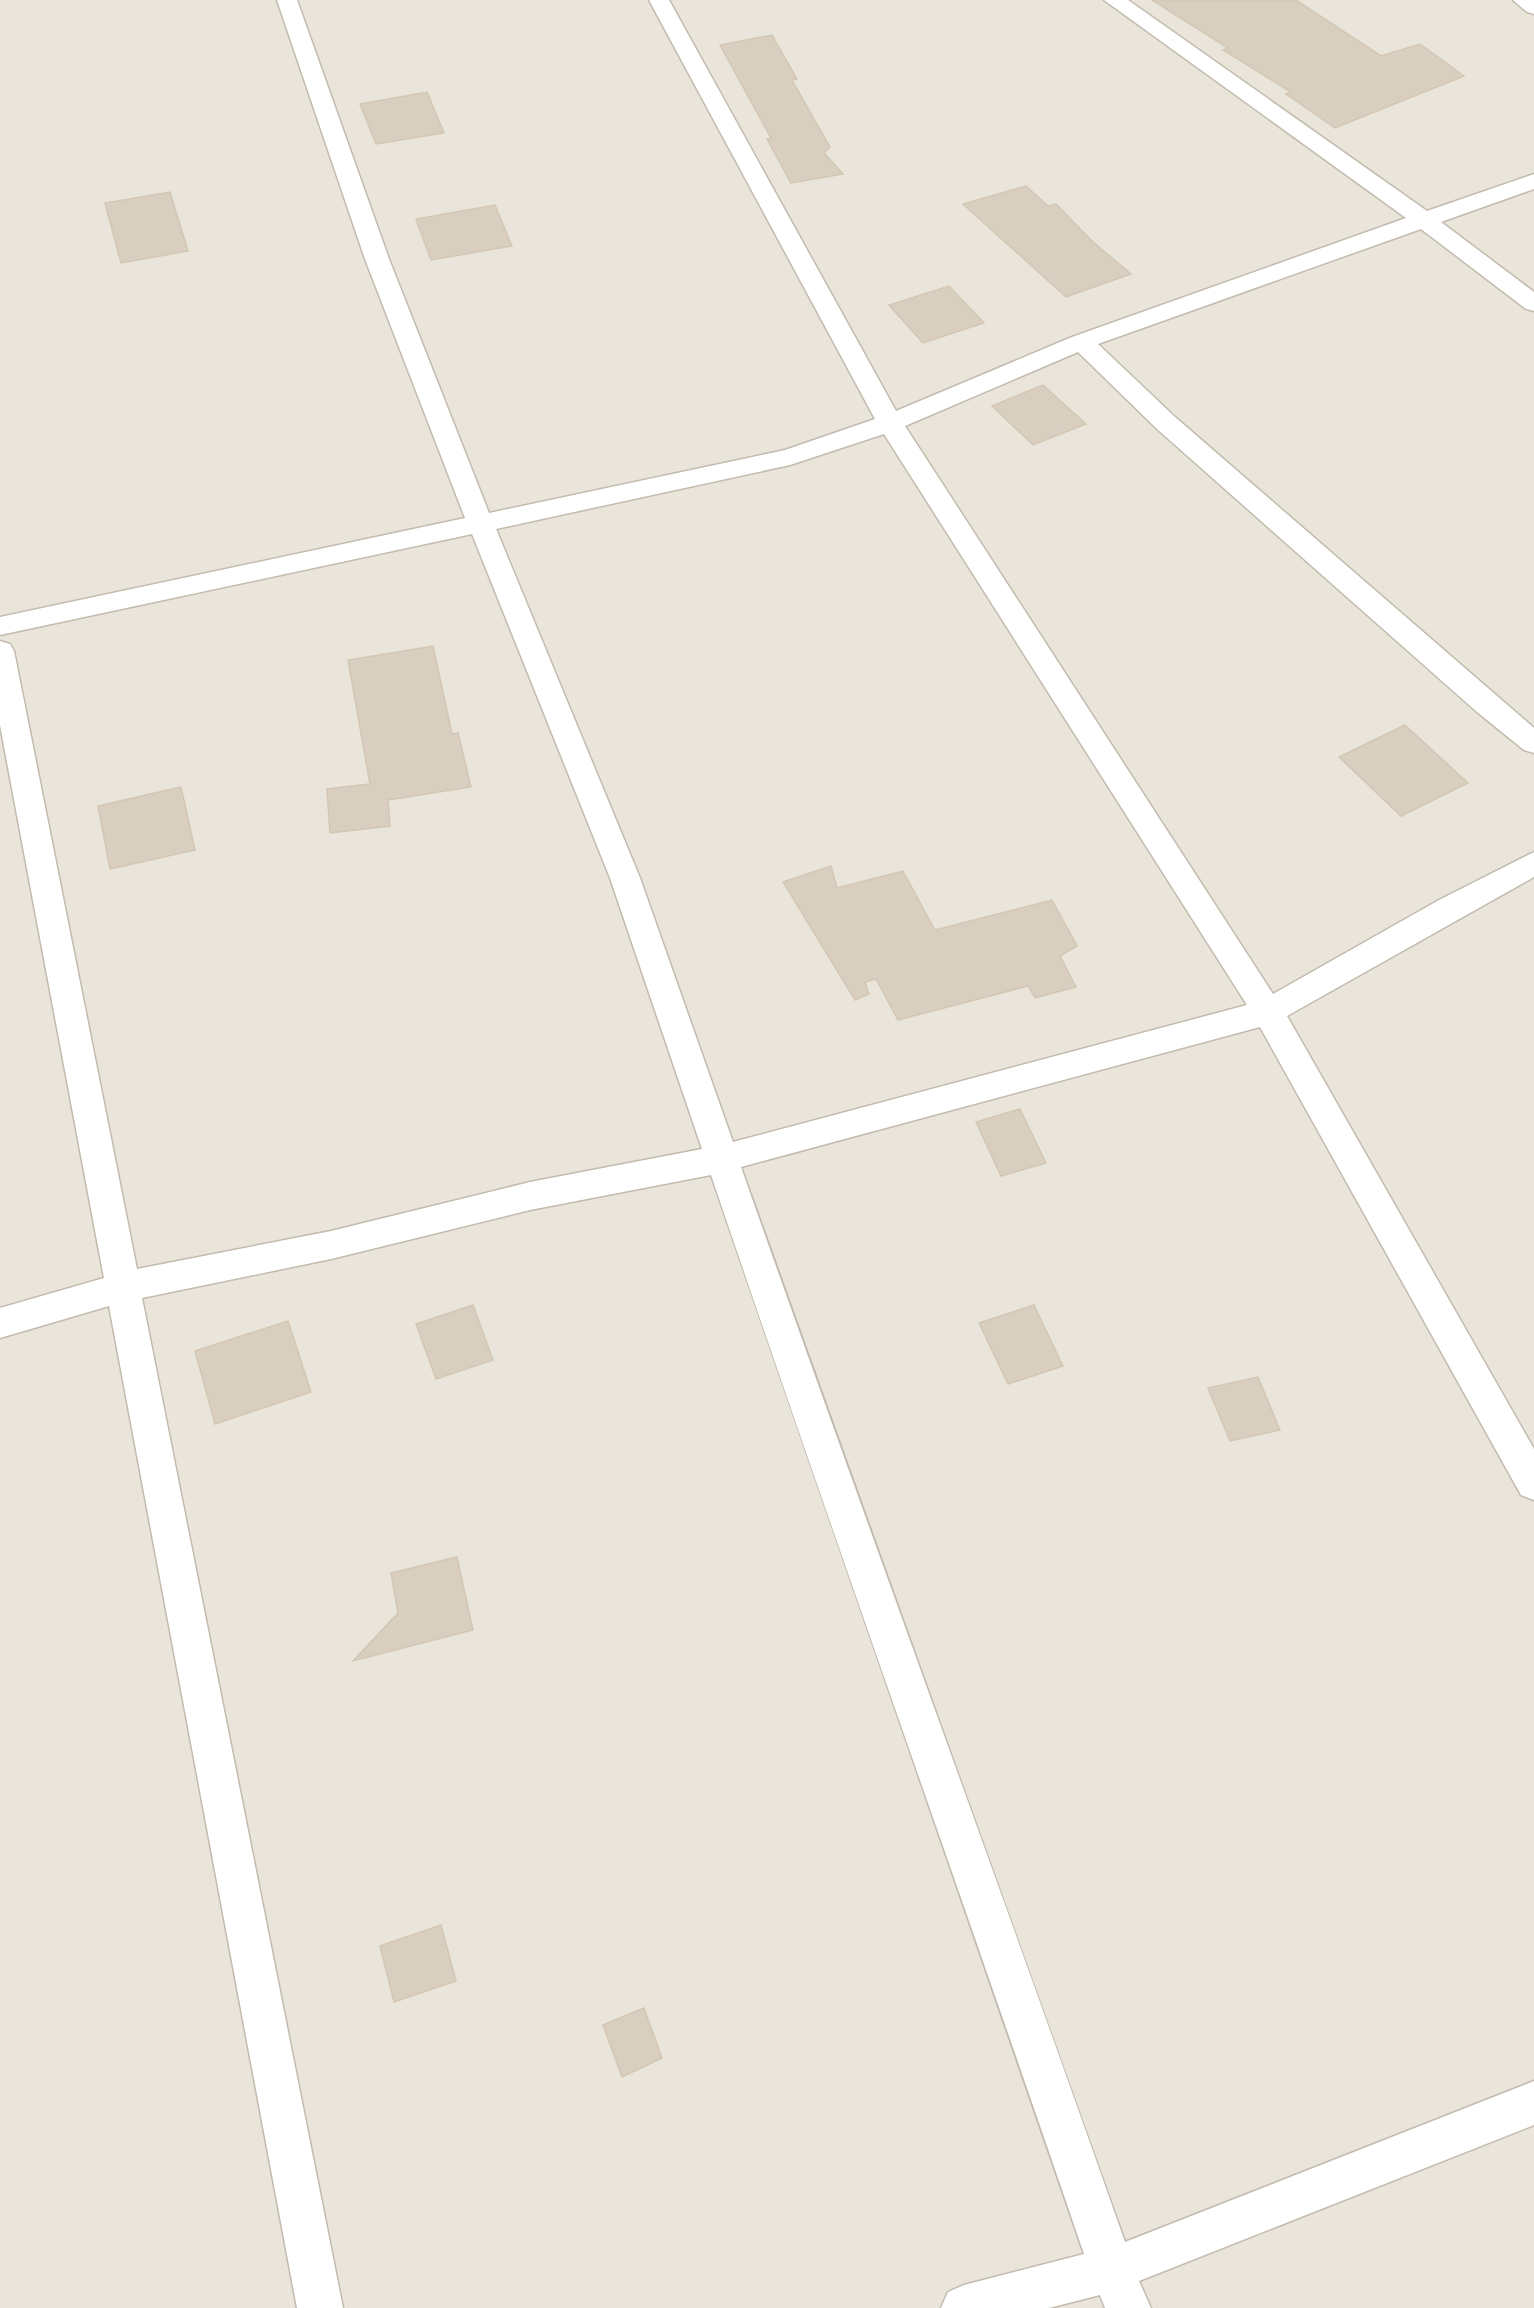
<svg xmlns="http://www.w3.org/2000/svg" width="1534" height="2308" font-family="'DejaVu Sans',sans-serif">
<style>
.residential{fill:#eae5da}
.building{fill:#d8cfc1;stroke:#d3c7b4;stroke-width:1.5}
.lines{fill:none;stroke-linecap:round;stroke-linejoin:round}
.street-casing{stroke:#c2bbae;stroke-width:3}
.street{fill:#fff;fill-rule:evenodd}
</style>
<rect width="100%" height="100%" fill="#f6f3ec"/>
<rect class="residential" x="0" y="0" width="1534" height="2308"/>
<g class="building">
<path d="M1152 0H1296L1381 56 1420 44 1464 76 1335 128 1286 94 1291 92 1223 50 1228 48Z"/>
<path d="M772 35 797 79 792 80 830 147 824 153 843 174 791 183 767 139 771 138 720 45Z"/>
<path d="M427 92 444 133 376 144 360 104Z"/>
<path d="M1026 186 1048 206 1056 204 1093 242 1131 274 1066 297 963 204Z"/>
<path d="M170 192 188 251 121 263 105 203Z"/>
<path d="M495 205 512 246 431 260 416 219Z"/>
<path d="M949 286 984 323 923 343 889 305Z"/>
<path d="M1043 385 1086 424 1033 445 992 406Z"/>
<path d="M433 646 452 734 458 733 471 787 388 800 390 826 330 833 327 789 370 784 348 660Z"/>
<path d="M1405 725 1468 783 1401 816 1339 757Z"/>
<path d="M181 787 195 850 110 869 98 806Z"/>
<path d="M831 866 837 888 903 871 935 930 1052 900 1077 946 1060 956 1076 987 1035 998 1028 986 898 1020 876 979 865 982 869 994 855 1000 783 882Z"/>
<path d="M1020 1109 1046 1163 1001 1176 976 1122Z"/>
<path d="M473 1305 493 1360 436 1379 416 1324Z"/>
<path d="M1034 1305 1063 1366 1008 1384 979 1323Z"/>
<path d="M288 1321 311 1392 215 1424 195 1351Z"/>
<path d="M1258 1377 1280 1430 1230 1441 1208 1388Z"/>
<path d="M457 1557 473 1630 353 1661 398 1613 391 1573Z"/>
<path d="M441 1925 456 1981 394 2002 380 1946Z"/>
<path d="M644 2008 662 2058 622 2077 603 2025Z"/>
</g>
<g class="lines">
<g class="street-casing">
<g id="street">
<path d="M277 0H297L389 259 489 513 785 450 875 419 649 0H669L896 411 1072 337 1406 218 1104 0H1128L1427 211 1534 174V189L1441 222 1534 292V311L1526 309 1421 229 1098 344 1175 417 1534 728V753L1524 750 1477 712 1157 429 1078 352 905 426 1273 994 1439 900 1534 852V877L1287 1016 1534 1449V1500L1521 1495 1260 1027 741 1167C867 1526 999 1883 1125 2242L1534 2081V2125L1139 2281 1151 2308H1105L1100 2295 1049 2308H941L948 2292 964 2285 1084 2254C961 1894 833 1535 711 1175L530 1210 331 1259 142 1298 343 2308H297L109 1306 0 1338V1308L104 1278 0 725V641L10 644 14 651 137 1269 331 1231 530 1182 702 1149 610 878 472 534 0 635V617L465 518 365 259ZM884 434 1247 1005 733 1142 640 878 496 529 790 465Z"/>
<path d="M1513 0H1534V14L1527 12Z"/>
</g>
</g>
<use href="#street" class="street"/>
</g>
</svg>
